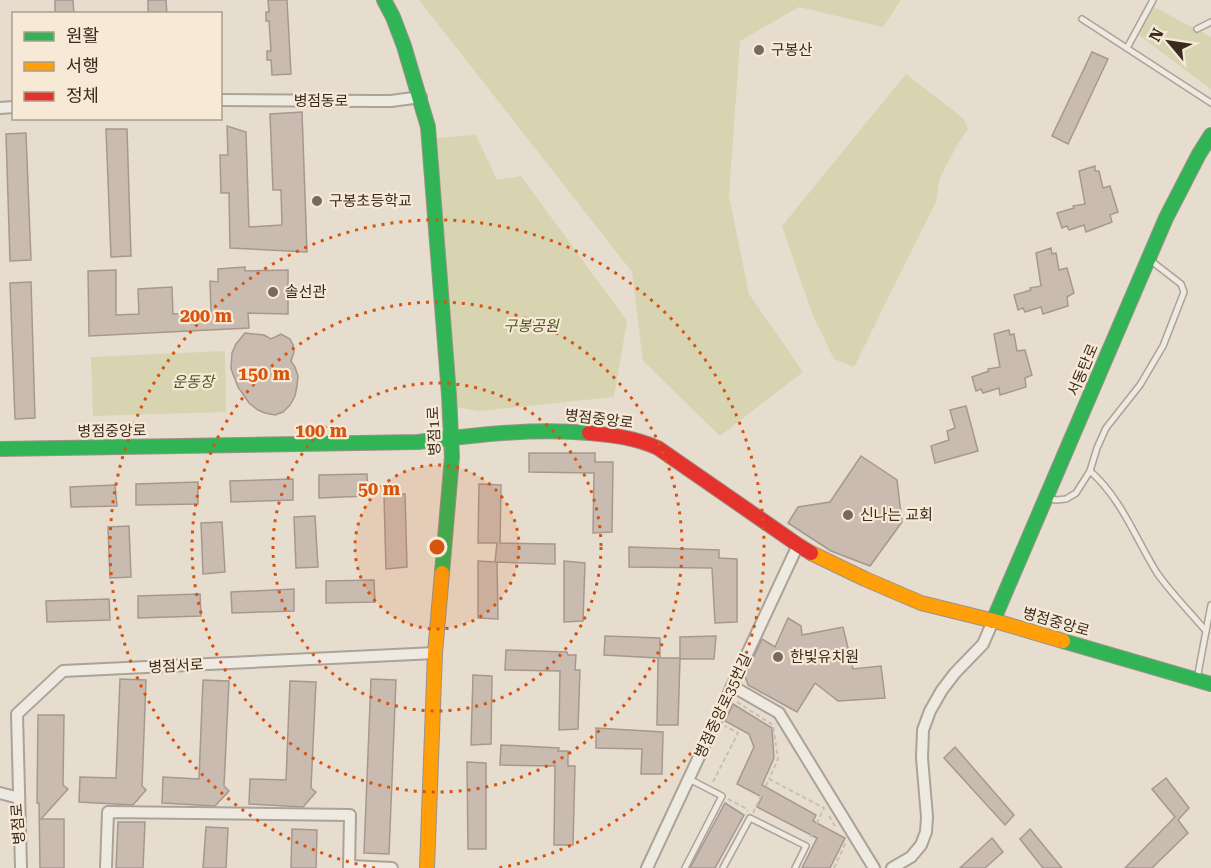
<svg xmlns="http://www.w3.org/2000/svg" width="1211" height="868" font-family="'Roboto Serif','Noto Sans KR',serif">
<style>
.green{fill:#d8d4b2}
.building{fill:#cabbb0;stroke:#a6988e;stroke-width:1.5}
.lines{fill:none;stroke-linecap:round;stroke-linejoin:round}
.lane-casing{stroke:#aba298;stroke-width:8}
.street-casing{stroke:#aba298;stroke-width:14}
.fast-casing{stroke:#9b9288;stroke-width:16}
.slow-casing{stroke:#9b9288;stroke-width:16}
.jam-casing{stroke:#9b9288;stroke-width:16}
.path{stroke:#c7c0b8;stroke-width:2;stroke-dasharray:4.5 3;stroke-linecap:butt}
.lane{stroke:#eee9e1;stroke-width:5}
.street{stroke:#eee9e1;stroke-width:10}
.fast{stroke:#30b455;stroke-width:14}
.slow{stroke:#ff9f0a;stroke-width:14}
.jam{stroke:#e5322d;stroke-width:14}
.ring{fill:none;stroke:#d7540e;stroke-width:3;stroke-dasharray:3 6}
.poi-dot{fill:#77695d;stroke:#f6ead6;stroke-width:2}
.labels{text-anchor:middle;stroke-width:4.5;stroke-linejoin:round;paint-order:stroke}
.poi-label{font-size:15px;fill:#3b2a1f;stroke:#f6ead6;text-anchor:start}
.street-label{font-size:15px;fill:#3b2a1f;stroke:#f6ead6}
.park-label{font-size:15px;font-style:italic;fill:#4f5726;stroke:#f6ead6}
.centre{fill:#d7540e;stroke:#f6ead6;stroke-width:3}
.ring-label{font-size:18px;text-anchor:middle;font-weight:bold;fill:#d7540e;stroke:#f6ead6;stroke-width:4.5;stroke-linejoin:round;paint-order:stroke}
</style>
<rect width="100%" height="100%" fill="#e6ddcf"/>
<g class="green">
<path d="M419 0H901L883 27 799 7 740 41 729 196 749 294 803 372 720 436 643 361 632 272Z"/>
<path d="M1154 7 1211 37V89L1139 35Z"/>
<path d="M906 74 964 119 968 129 956 147 939 180 936 202 854 367 834 359 813 316 782 226Z"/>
<path d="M476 135 497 180 521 176 627 321 614 397 479 411 456 407 437 138Z"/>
<path d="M225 351 226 412 93 416 91 357Z"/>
</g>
<g class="building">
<path d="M55 0H73L74 14H55Z"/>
<path d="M148 0H166L167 14H148Z"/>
<path d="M268 0H287L291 74 272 75 271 60H267V51H271L269 21H266V12H269Z"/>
<path d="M1092 52 1108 59 1068 144 1052 136Z"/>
<path d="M302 112 307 252 230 248 229 193H221L220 155H228L227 126 246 132 249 227 282 225 281 190H273L270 114Z"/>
<path d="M106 129H127L131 256 111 257Z"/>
<path d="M26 133 31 260 10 261 6 134Z"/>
<path d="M1095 166V171H1099L1103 188 1110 186 1118 212 1110 215 1112 222 1086 232 1084 225 1069 230 1067 226 1062 228 1057 213 1074 208 1073 206 1085 204 1079 171Z"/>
<path d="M1051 248 1052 254 1056 253 1059 270 1067 268 1074 293 1067 297 1068 306 1043 314 1041 307 1025 312 1023 308 1018 310 1014 295 1031 290 1030 288 1041 286 1036 253Z"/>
<path d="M245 267V271L288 270V314L248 313 249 328 89 336 88 271 116 270V315L139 314 138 289 172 287 173 314 211 312 210 281 218 282V269Z"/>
<path d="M31 282 35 418 15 419 10 283Z"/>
<path d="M1009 330 1010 335 1014 334 1017 351 1025 350 1032 375 1025 378 1026 387 1000 395 999 388 983 393 981 389 976 391 972 377 989 371 988 369 1000 367 994 334Z"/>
<path d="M245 333 264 335 271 339 281 334 290 339 293 345 294 352 291 361 295 367 298 376 297 386 295 396 290 405 283 412 275 415 265 413 258 410 249 403 238 387 231 369 232 353 236 344Z"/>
<path d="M966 406 978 451 935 463 931 446 949 440 947 431 955 428 950 410Z"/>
<path d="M529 453H595V462H613L612 532 593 533 594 473 529 472Z"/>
<path d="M861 456 897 480 902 522 870 566 831 551 788 523 798 507 830 502Z"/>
<path d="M367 474 368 496 319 498V475Z"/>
<path d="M293 479V500L231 502 230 481Z"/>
<path d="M198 482V504L136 505V484Z"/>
<path d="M479 484 501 485 500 543 555 544V564L497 562 498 619 478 618V561L495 562 497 543H478Z"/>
<path d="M115 485 117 506 71 507 70 487Z"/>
<path d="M405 494 407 567 386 569 384 495Z"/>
<path d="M315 516 318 567 296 568 294 517Z"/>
<path d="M222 522 225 572 203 574 201 523Z"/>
<path d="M129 526 131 577 110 578 108 527Z"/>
<path d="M629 547 719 550V558L737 559V622L715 623 712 568 629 567Z"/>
<path d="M564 561 585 563 583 621 564 622Z"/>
<path d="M374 580 375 602 326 603V581Z"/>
<path d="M294 589V611L232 613 231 592Z"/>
<path d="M200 594 201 616 138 618V596Z"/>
<path d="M109 599 110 620 47 622 46 601Z"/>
<path d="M788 618 801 626 802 635 843 627 853 669 881 666 885 698 838 701 815 683 797 712 748 685 745 676 762 639 775 647Z"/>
<path d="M605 636 660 638V658H680V637L716 636 714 659H680L678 725H657L658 658 604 655Z"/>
<path d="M506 650 567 652 568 655H576L575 670H580L578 729 559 730 560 671 505 670Z"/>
<path d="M473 675 492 676 491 744 471 745Z"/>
<path d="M120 679 146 680 142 786 146 790 133 805 79 802 80 777 116 778Z"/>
<path d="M371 679 396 680 389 854 364 853Z"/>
<path d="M203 680 229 681 224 786 229 791 215 806 162 803 163 777 199 779Z"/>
<path d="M290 681 316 682 311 788 316 792 303 807 249 804 250 779 286 780Z"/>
<path d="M733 704 772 728 774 758 762 785 816 815 813 821 845 838 830 868H802L817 838 757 807 762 797 737 784 754 747 749 734 725 721Z"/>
<path d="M38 715H64L63 785 68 789 41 819H64V868H40L39 803H37Z"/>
<path d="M596 728 663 732 662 774H641L642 749 596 748Z"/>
<path d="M501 745 559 748 558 751H568V766H575L573 845H554L555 766 500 765Z"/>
<path d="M955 747 1014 815 1005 825 944 758Z"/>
<path d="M467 762 486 763V849H468Z"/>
<path d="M1166 778 1189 808 1178 820 1188 833 1152 868H1125L1175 817 1152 789Z"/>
<path d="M725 803 744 815 715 868H690Z"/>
<path d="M118 822H145L143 868H116Z"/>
<path d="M206 827 228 828 226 868H203Z"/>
<path d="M292 829 317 830 316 868H291Z"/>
<path d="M1030 829 1062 868H1043L1020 839Z"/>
<path d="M992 838 1003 852 985 868H960Z"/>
</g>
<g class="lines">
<g class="lane-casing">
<g id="lane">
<path d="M1082 19 1211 103"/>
<path d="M1197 29 1211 22"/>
<path d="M1127 48 1153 0"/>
<path d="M1090 471C1121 498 1136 539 1157 573 1171 593 1190 612 1206 631L1197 679"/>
<path d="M1047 498 1056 500 1066 499 1076 493 1090 471 1097 448 1106 428 1140 385 1163 346 1184 292 1181 284 1150 260"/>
<path d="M1206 631 1211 605"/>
<path d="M685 868 722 796 689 779"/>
<path d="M723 868 750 818 806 846 795 868"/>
</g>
</g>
<g class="street-casing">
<g id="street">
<path d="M220 100 375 101H391L421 97"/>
<path d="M0 108 14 107"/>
<path d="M732 686 779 713 874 868"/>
<path d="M0 793 19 798"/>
<path d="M349 866 392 868"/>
<path d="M21 868 17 714 63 671 435 653"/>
<path d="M106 868 108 812 350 815 349 868"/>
<path d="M647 868 798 545"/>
<path d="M892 868 911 857 921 845 926 832 927 817 922 758 923 730 930 711 942 690 955 673 983 644 993 621"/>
</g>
</g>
<g class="fast-casing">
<g id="fast">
<path d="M384 0 393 17 404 46 428 127 449 395 452 457 442 573"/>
<path d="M0 449 418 442C475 435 532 428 589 433"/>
<path d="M993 621 1166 218 1199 154 1211 135"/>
<path d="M1063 641 1211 684"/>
</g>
</g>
<g class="slow-casing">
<g id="slow">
<path d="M811 553 865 579 921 603 1002 623 1063 641"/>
<path d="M427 868 435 653 442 573"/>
</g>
</g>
<g class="jam-casing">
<path id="jam" d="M589 433C613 435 636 438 658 448L798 545 811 553"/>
</g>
<g class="path">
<path d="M737 702 773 725 778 759 769 779"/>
<path d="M713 782 738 733 725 726"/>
<path d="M728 799 747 809 748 811"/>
<path d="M753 813 769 779 824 808 809 840"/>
<path d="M829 816 835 826"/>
<path d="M834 868 846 842"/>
</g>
<use href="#lane" class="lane"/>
<use href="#street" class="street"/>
<use href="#fast" class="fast"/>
<use href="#slow" class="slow"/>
<use href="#jam" class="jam"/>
</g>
<circle cx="437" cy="547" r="82" fill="#d7540e" fill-opacity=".12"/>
<g class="ring">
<circle cx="437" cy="547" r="82"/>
<circle cx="437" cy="547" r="164"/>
<circle cx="437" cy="547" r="245"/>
<path d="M375 868A327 327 0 1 1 499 868"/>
</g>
<g class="poi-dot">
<circle cx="759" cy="50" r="6"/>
<circle cx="317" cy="201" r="6"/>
<circle cx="273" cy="292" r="6"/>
<circle cx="848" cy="515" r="6"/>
<circle cx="778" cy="657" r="6"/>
</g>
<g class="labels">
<g class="poi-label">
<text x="771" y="55">구봉산</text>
<text x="329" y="206">구봉초등학교</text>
<text x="285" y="297">솔선관</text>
<text x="860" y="520">신나는 교회</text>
<text x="790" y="662">한빛유치원</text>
</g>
<g class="street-label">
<text x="321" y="106">병점동로</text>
<text transform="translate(1083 370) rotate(-67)" y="5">서동탄로</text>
<text transform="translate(599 419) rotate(7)" y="5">병점중앙로</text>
<text transform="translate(112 431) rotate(-1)" y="5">병점중앙로</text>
<text transform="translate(434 431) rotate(-92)" y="5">병점1로</text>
<text transform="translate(1056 622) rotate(16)" y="5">병점중앙로</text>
<text transform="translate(176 666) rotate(-3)" y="5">병점서로</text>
<text transform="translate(723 706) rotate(-65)" y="5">병점중앙로35번길</text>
<text transform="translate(18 824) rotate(-94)" y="5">병점로</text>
</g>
<g class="park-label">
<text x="531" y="331">구봉공원</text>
<text x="193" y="387">운동장</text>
</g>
</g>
<circle cx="437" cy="547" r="9" class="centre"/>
<g class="ring-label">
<text x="206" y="322">200 m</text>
<text x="264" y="380">150 m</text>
<text x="321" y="437">100 m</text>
<text x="379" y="495">50 m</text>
</g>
<rect x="12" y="12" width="210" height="108" fill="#f6ead6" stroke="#ab9d8d" stroke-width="1.5"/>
<rect x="24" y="32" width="30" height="9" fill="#30b455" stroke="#ab9d8d" stroke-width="1.5"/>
<text x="66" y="42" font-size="18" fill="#3b2a1f">원활</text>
<rect x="24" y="62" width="30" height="9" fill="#ff9f0a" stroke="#ab9d8d" stroke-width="1.5"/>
<text x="66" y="72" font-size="18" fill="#3b2a1f">서행</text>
<rect x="24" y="92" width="30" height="9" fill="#e5322d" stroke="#ab9d8d" stroke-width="1.5"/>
<text x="66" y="102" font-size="18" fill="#3b2a1f">정체</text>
<g transform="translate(1169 42) rotate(299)" stroke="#f6ead6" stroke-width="4.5" paint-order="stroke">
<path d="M0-4.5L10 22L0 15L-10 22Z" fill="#3b2a1f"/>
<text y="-9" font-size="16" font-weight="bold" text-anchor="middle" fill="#3b2a1f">N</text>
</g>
</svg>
